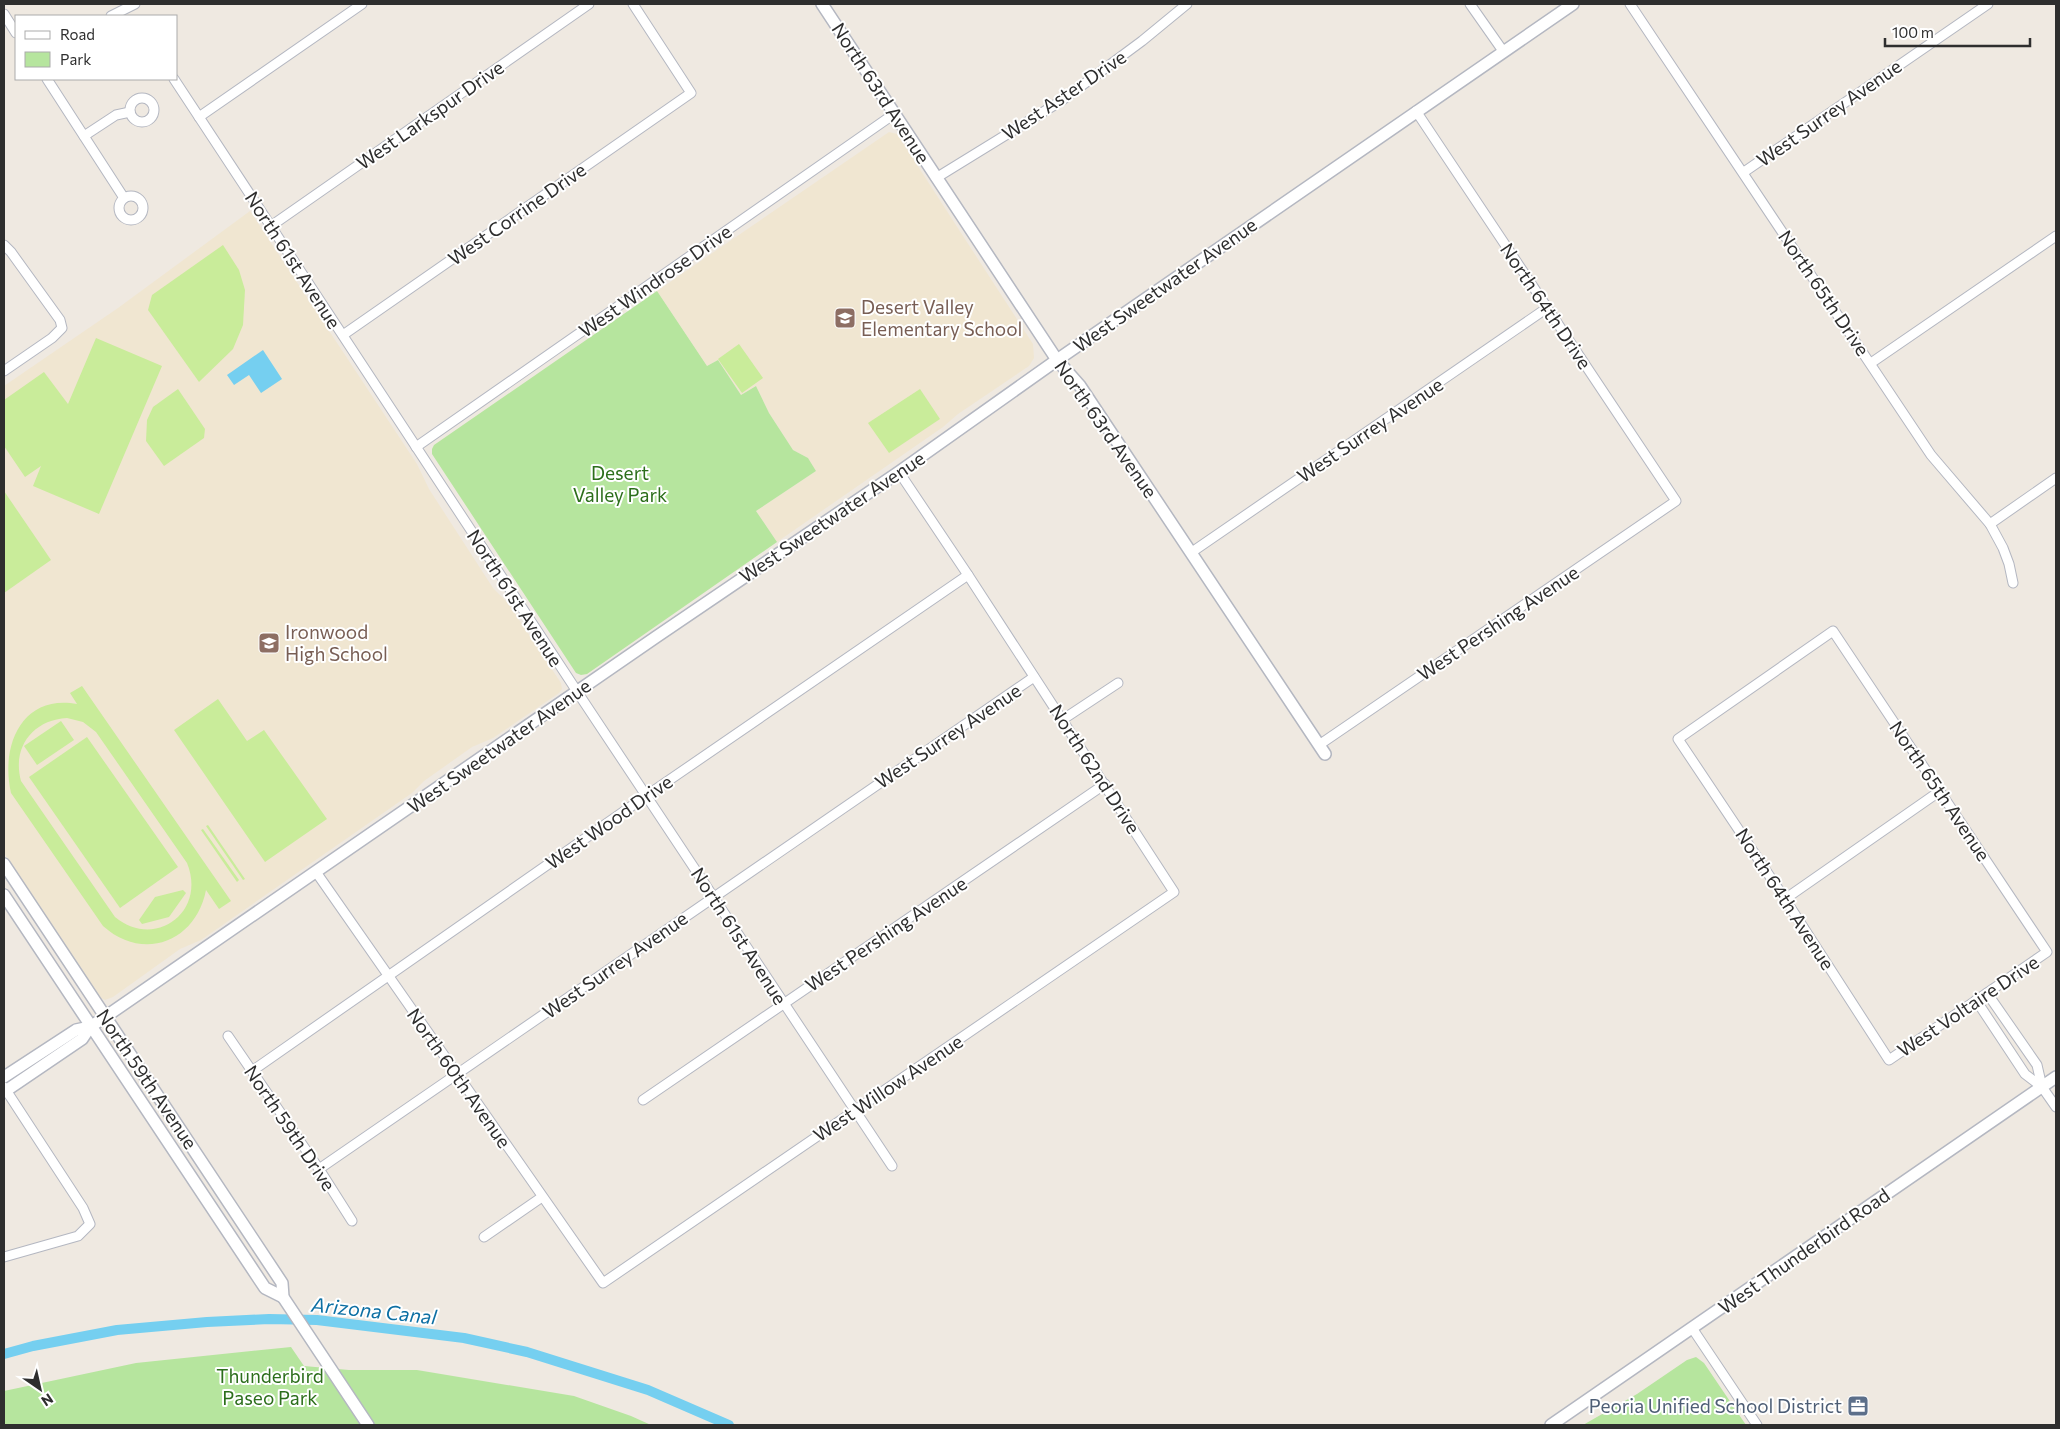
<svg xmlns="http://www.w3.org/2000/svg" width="2060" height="1429" font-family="Commissioner,sans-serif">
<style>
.education{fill:#f0e6d1}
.green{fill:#b6e59e}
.pitch{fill:#c9ec9a;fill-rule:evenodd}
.water{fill:#75cff0}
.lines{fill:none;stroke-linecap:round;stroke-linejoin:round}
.canal{stroke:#75cff0;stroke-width:10}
.street-casing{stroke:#b4b7c1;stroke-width:11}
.secondary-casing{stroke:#b4b7c1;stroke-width:14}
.street{stroke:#fff;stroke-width:9}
.secondary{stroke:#fff;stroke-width:11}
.labels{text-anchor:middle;stroke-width:4;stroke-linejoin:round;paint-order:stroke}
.street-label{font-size:19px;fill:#2e2e2e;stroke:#fff}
.education-label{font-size:19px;fill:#785e54;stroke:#fff;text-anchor:start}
.park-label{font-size:19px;fill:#2c6e1b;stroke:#fff}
.service-label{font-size:19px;fill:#4e5e75;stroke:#fff;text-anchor:end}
.water-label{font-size:20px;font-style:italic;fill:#0d6fa3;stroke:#fff}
</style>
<rect width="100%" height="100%" fill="#efe9e1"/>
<g class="education">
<path d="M889 132 897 134 1033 344 1034 358 1029 366 958 414 943 427 777 542 756 511 816 471 808 458 793 450 769 413 756 386 741 395 718 360 707 366 657 291Z"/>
<path d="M250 211 417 464 429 489 493 588 508 603 561 683 562 689 559 693 493 738 472 747 424 781 412 793 201 940 180 949 113 997 105 1000 99 997 96 993 4 853V386L118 308Z"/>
</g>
<g class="green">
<path d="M657 291 707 366 718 360 741 395 756 386 769 413 793 450 808 458 816 471 756 511 777 542 587 674 581 675 576 673 432 454V449L434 445Z"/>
<path d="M291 1347 304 1366 349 1370H417L574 1396 631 1416 651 1425H4V1391L136 1363Z"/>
<path d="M1696 1357 1704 1363 1746 1425H1583L1637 1394 1687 1360Z"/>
</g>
<g class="pitch">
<path d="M223 245 239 270 245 290 243 325 233 349 199 382 148 310 152 295Z"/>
<path d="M96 338 162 366 99 514 33 486 41 466 25 477 4 446V400L44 372 68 404Z"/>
<path d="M739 344 763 378 742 393 718 359Z"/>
<path d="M178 389 205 429 204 438 164 466 146 441 147 420 153 407Z"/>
<path d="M920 389 940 419 889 453 868 423Z"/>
<path d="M4 491 51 560 4 593Z"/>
<path d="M82 686 231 901 219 909 206 890C196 942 143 962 103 926L11 793C0 744 23 694 77 704L70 693ZM67 718 83 722 96 732 187 863C207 912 155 950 115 917L21 781C12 748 32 720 67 718Z"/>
<path d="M218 699 247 741 264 730 327 819 265 862 174 730Z"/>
<path d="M61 721 74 740 37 765 24 746Z"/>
<path d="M87 737 178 867 120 908 29 777Z"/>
<path d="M208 825 245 879 243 880 206 826Z"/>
<path d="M203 829 239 880 237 882 201 830Z"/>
<path d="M183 890 186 893 169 917 142 924 139 920 155 897Z"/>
</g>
<path class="water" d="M263 350 282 379 261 393 249 375 234 385 227 375Z"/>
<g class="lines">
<path class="canal" d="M4 1354 33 1346 117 1330 207 1322 269 1319 317 1320 464 1338 527 1352 648 1390 729 1425"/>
<g class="street-casing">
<g id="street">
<path d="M1470 4 1503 51"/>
<path d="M1630 4 1931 455 1990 524 2003 548 2009 564 2013 583"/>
<path d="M4 14 16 33"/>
<path d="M111 16 135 4"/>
<path d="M47 79 124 198"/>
<path d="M174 79 584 702 892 1166"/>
<circle cx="142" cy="110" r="12"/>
<path d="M199 117 362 4"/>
<path d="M84 136 116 115 130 112"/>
<path d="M1744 172 1988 4"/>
<path d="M936 178 1061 101 1142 41 1187 4"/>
<circle cx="131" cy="208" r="12"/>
<path d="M271 226 589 4"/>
<path d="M4 245 11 252 60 320 62 328 52 338 4 371"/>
<path d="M343 335 691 93 633 4"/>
<path d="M1871 363 2056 236"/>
<path d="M416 447 894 114"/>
<path d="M1990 524 2056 478"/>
<path d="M1192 552 1547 308"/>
<path d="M1833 631 2047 952 1889 1060 1785 899 1678 739Z"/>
<path d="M1062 720 1118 683"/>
<path d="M1319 745 1676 501 1416 111"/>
<path d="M316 872 603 1283 1174 892 968 575 899 472"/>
<path d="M1785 899 1940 791"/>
<path d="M1987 993 2037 1065 2042 1087"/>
<path d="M1976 1000 2025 1074 2042 1087 2056 1107"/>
<path d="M228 1036 319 1169 352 1221"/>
<path d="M252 1071 646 796 968 575"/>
<path d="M643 1100 1105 784"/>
<path d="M319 1169 1034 677"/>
<path d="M484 1237 542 1197"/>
<path d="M4 1257 78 1236 90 1224 83 1208 4 1087"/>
<path d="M1692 1328 1757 1425"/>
</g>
</g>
<g class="secondary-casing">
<g id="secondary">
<path d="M822 4 1057 360 1080 386 1325 754"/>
<path d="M4 864 282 1283 283 1297 368 1425"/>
<path d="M4 895 265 1288 283 1297"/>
<path d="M4 1077 76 1030 90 1027 105 1017 656 637 899 472 1057 360 1573 4"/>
<path d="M4 1092 82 1039 90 1027"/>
<path d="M1551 1425 2056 1077"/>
</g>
</g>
<use href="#street" class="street"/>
<use href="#secondary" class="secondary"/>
</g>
<defs>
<g id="school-square" transform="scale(1.125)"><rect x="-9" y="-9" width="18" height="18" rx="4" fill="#8d6e63" stroke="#fff"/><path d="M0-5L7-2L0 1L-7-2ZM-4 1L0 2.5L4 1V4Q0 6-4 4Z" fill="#fff"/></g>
<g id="office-square" transform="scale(1.125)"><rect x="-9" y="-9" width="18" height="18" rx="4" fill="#5c6f8a" stroke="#fff"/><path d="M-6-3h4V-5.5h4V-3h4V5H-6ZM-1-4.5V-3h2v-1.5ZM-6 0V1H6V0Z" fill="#fff"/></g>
</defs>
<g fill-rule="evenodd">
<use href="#school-square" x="845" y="318"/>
<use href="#school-square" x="269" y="643"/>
<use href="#office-square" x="1858" y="1406"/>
</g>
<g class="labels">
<g class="street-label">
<text transform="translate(881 93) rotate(57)" y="7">North 63rd Avenue</text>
<text transform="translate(1064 95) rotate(-34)" y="7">West Aster Drive</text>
<text transform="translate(1829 113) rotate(-35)" y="7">West Surrey Avenue</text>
<text transform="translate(430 115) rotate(-35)" y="7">West Larkspur Drive</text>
<text transform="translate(517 214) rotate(-35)" y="7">West Corrine Drive</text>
<text transform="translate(293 260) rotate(57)" y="7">North 61st Avenue</text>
<text transform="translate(655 281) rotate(-35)" y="7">West Windrose Drive</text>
<text transform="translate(1165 285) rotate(-35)" y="7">West Sweetwater Avenue</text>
<text transform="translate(1824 293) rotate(56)" y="7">North 65th Drive</text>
<text transform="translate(1546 306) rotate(56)" y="7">North 64th Drive</text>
<text transform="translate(1106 429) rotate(55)" y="7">North 63rd Avenue</text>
<text transform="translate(1370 430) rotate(-34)" y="7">West Surrey Avenue</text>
<text transform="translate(832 517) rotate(-34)" y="7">West Sweetwater Avenue</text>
<text transform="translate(515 598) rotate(57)" y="7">North 61st Avenue</text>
<text transform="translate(1498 623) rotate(-34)" y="7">West Pershing Avenue</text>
<text transform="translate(948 736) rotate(-34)" y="7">West Surrey Avenue</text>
<text transform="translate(499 746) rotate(-35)" y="7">West Sweetwater Avenue</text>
<text transform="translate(1095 769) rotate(57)" y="7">North 62nd Drive</text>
<text transform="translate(1940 791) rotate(56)" y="7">North 65th Avenue</text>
<text transform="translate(609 822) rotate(-35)" y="7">West Wood Drive</text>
<text transform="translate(1785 899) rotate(57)" y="7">North 64th Avenue</text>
<text transform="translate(886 934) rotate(-34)" y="7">West Pershing Avenue</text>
<text transform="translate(739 936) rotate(57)" y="7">North 61st Avenue</text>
<text transform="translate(615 965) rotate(-35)" y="7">West Surrey Avenue</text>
<text transform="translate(1968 1006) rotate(-34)" y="7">West Voltaire Drive</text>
<text transform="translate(459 1078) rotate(55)" y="7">North 60th Avenue</text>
<text transform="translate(147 1079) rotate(56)" y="7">North 59th Avenue</text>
<text transform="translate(888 1088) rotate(-34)" y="7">West Willow Avenue</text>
<text transform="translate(290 1128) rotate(56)" y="7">North 59th Drive</text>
<text transform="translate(1804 1251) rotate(-35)" y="7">West Thunderbird Road</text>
</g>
<g class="education-label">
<text x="861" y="314">Desert Valley<tspan x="861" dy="22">Elementary School</tspan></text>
<text x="285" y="639">Ironwood<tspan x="285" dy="22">High School</tspan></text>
</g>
<g class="park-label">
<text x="620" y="480">Desert<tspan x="620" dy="22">Valley Park</tspan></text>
<text x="270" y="1383">Thunderbird<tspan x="270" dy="22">Paseo Park</tspan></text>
</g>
<g class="service-label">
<text x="1842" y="1413">Peoria Unified School District</text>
</g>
<g class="water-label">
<text transform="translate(374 1311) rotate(6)" y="7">Arizona Canal</text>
</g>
</g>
<rect width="2060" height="1429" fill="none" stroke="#2e2e2e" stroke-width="10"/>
<rect x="15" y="15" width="162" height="65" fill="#ffffff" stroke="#ababab"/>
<rect x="25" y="31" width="25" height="8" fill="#ffffff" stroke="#ababab"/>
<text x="60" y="40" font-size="15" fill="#2e2e2e">Road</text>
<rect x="25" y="52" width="25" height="15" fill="#b6e59e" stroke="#ababab"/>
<text x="60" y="65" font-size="15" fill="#2e2e2e">Park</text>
<g transform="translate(40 1389) rotate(146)" stroke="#ffffff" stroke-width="4" paint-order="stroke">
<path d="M0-4L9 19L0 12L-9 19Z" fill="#2e2e2e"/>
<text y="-8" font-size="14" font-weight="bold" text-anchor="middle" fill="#2e2e2e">N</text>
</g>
<path d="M1885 38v8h145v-8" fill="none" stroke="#2e2e2e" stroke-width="2.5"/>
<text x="1892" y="38" font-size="15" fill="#2e2e2e" stroke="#ffffff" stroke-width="4" paint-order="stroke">100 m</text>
</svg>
